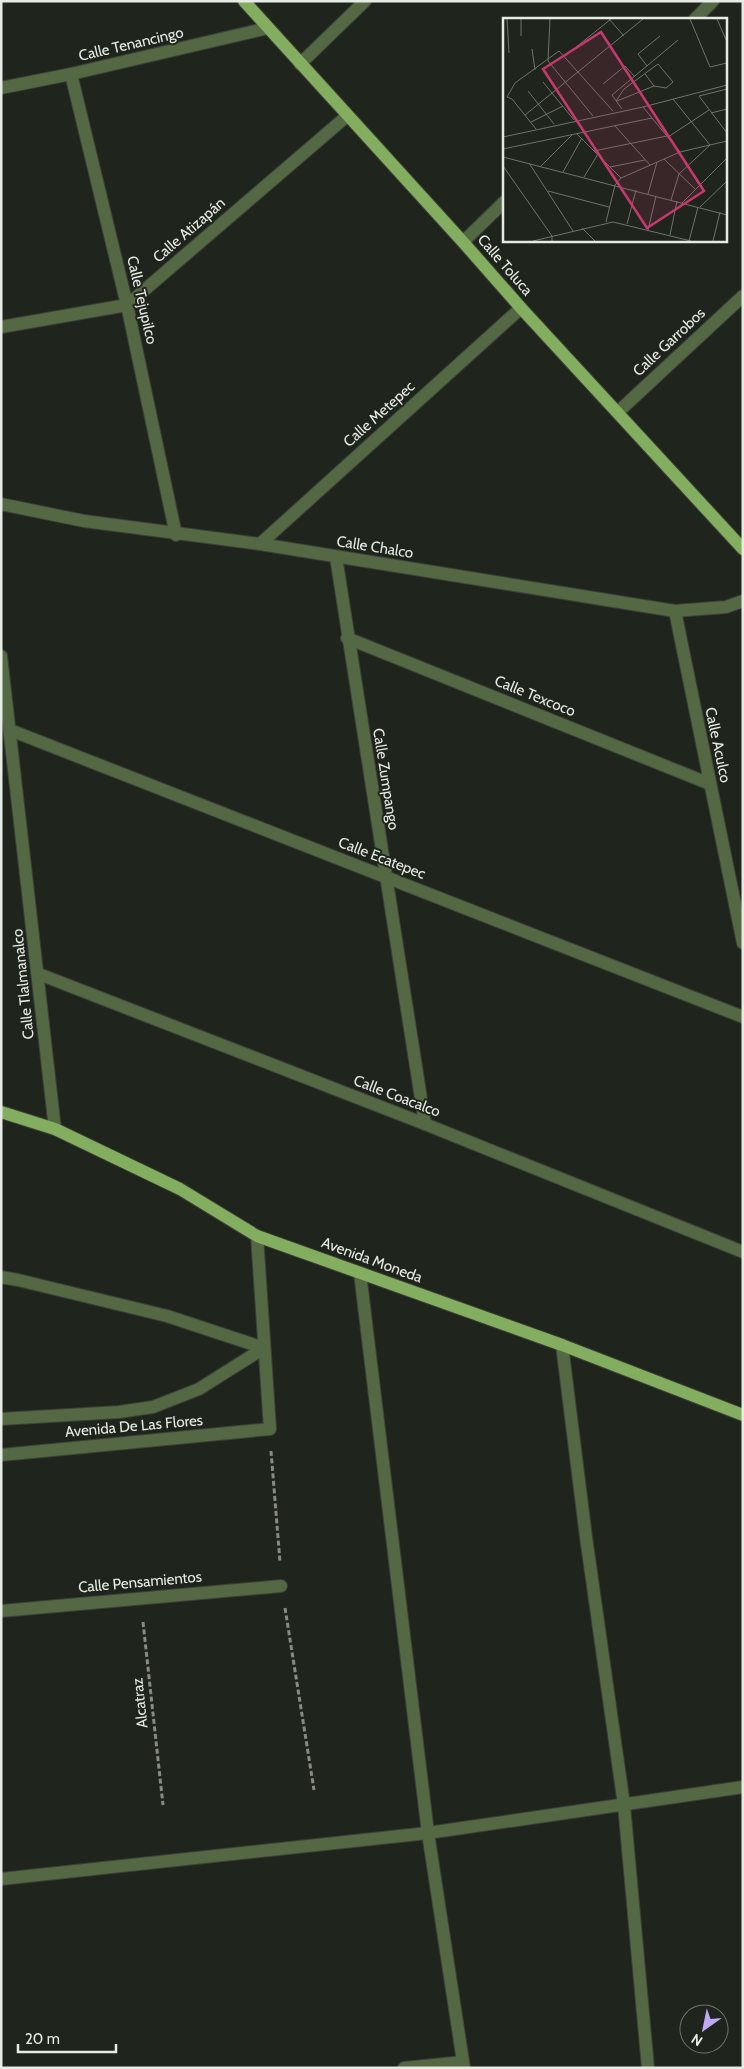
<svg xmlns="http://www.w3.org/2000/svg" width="744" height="2069" font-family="Cabin,sans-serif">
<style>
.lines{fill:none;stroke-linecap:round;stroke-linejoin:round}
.minor-casing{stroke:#3b4038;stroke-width:14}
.major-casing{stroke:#3b4038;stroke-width:14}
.path{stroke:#878b84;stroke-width:3;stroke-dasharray:5 2.5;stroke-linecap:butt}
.minor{stroke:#536843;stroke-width:12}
.major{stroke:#83ae5f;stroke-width:12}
.labels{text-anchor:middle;stroke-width:4;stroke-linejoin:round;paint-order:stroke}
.street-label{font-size:15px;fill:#e7ebe5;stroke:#1f241c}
.inset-road{fill:none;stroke:#6f746c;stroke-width:1}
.view{fill:#c83870;fill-opacity:0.15;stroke:#c83870;stroke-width:2.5}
.inset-edge{fill:none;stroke:#e7ebe5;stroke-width:2.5}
</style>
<rect width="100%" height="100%" fill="#1f241c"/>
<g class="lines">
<g class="minor-casing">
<g id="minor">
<path d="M695 19 713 1"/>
<path d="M300 64 365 1"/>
<path d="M71 74 127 305 176 535"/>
<path d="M1 88 71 74 268 28"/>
<path d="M463 242 504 202"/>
<path d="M1 327 127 305 347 116"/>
<path d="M618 412 743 296"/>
<path d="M1 504 84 521 260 544 675 611 726 607 743 601"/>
<path d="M260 544 521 308"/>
<path d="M336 557 425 1124"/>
<path d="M675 611 743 943"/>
<path d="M347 638 710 784"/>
<path d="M1 656 55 1129"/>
<path d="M10 730 743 1017"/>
<path d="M39 974 425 1124 743 1252"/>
<path d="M360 1273 428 1833 464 2068"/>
<path d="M1 1277 18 1280 167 1316 264 1348"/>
<path d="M562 1345 586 1537 624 1805 648 2068"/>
<path d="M1 1419 119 1412 153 1407 199 1389 264 1348"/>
<path d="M1 1455 270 1429 257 1236"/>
<path d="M1 1611 281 1586"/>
<path d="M1 1879 428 1833 743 1787"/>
<path d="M404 2068 463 2062"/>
</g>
</g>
<g class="major-casing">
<g id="major">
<path d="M244 1 463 242 521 308 743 549"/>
<path d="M1 1112 55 1129 180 1189 257 1236 562 1345 743 1415"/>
</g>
</g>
<g class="path">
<path d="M271 1451 280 1562"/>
<path d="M285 1608 314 1790"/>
<path d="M143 1622 163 1805"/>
</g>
<use href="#minor" class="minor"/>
<use href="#major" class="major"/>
</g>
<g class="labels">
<g class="street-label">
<text transform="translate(131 44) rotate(-13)" y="5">Calle Tenancingo</text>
<text transform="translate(189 230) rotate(-41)" y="5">Calle Atizapán</text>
<text transform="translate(505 265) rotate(49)" y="5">Calle Toluca</text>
<text transform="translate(142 300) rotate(77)" y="5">Calle Tejupilco</text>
<text transform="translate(669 342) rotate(-43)" y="5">Calle Garrobos</text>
<text transform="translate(379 414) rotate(-42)" y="5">Calle Metepec</text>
<text transform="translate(375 547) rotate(9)" y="5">Calle Chalco</text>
<text transform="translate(535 696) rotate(22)" y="5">Calle Texcoco</text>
<text transform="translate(718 745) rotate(78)" y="5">Calle Aculco</text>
<text transform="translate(386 779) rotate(81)" y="5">Calle Zumpango</text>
<text transform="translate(382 858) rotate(21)" y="5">Calle Ecatepec</text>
<text transform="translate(23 984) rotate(-96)" y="5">Calle Tlalmanalco</text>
<text transform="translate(397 1096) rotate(21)" y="5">Calle Coacalco</text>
<text transform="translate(372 1260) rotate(20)" y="5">Avenida Moneda</text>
<text transform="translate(134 1426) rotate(-5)" y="5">Avenida De Las Flores</text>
<text transform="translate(140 1582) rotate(-5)" y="5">Calle Pensamientos</text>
<text transform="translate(140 1703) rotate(-96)" y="5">Alcatraz</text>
</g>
</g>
<g transform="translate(503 18)">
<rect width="224" height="224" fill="#1f241c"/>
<path class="inset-road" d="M4 1 6 35M18 1V18M47 1 45 43 90 98M106 1 121 18M187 1 207 49 224 45M214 1 224 24M29 31 32 52M62 38 108 1M144 48 135 36 157 18M142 56 151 68M40 64 71 102M100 66 122 48 132 59M224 71 196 78 224 115M25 73 51 106M4 79 12 65 56 33 110 93M4 79 9 81 33 111M113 83 121 71 155 46 170 64 163 70 151 68M114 83 151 68M140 89 177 134M119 91 109 77 175 22M208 95 224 91M22 97 140 1M28 104 60 88M112 108 147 147M74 116 118 160M0 119 140 89 224 67M165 119 206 92M0 131 149 100M91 133 164 118M0 139 224 197M161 141 192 171M26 145 70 213M0 148 49 218V223M38 148 70 116M107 149 142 142M60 154 79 120M81 159 95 136M45 173 106 189M145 176 154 144M168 182 176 156 207 127 170 81M179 185 224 140M197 189 224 163M103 204 112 167 118 160 177 134 224 123M124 206 133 172M79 210 92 223M145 212 153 178M167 217 174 183M30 223 110 204 188 223M186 223 195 189M210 223 217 194"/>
<path class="view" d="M98 14 201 173 144 210 40 51Z"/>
<rect width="224" height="224" class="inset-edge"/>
</g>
<rect width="744" height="2069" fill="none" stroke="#e7ebe5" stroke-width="5"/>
<g transform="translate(704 2029) rotate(213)"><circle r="24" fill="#1f241c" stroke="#6f746c"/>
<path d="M0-4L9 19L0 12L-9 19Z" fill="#c1a8f3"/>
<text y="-8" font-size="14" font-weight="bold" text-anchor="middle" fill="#e7ebe5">N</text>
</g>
<path d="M18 2044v8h98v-8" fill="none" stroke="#e7ebe5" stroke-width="2.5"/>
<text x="25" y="2044" font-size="15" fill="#e7ebe5" stroke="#1f241c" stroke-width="4" paint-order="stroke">20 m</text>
</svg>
